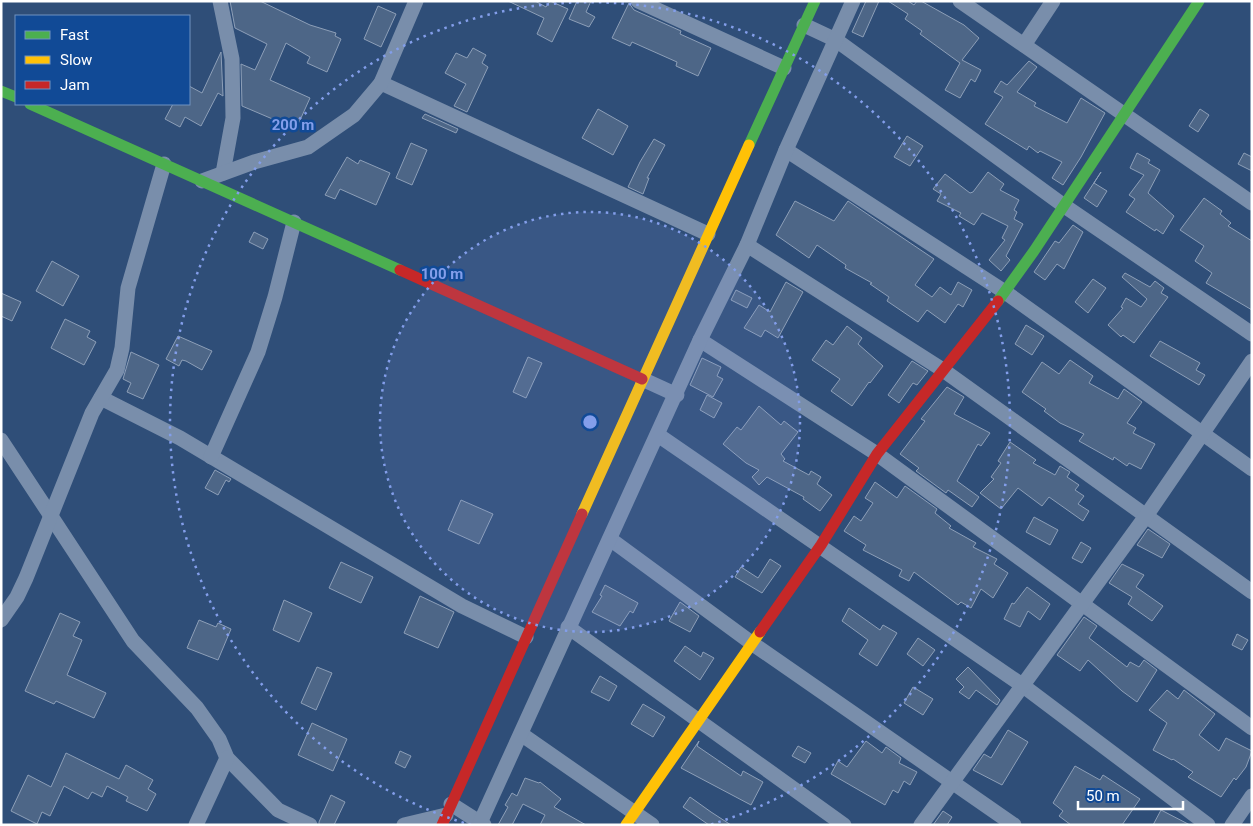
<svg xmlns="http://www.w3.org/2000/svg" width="1253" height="826" font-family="Roboto,sans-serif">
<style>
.building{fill:#4d6687;stroke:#8d9fb8}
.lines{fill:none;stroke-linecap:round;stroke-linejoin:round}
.street{stroke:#798eab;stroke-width:15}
.fast{stroke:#4caf50;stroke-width:11}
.slow{stroke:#ffc107;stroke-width:11}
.jam{stroke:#c62828;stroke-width:11}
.ring{fill:none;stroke:#839eea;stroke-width:2.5;stroke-dasharray:2.5 5}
.centre{fill:#839eea;stroke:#114a96;stroke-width:2.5}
.ring-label{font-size:15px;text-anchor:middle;font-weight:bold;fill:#839eea;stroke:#114a96;stroke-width:5;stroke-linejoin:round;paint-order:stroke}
</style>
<rect width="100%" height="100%" fill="#2f4e78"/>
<g class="building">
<path d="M230 1H260L310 25 336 33 335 36 341 39 327 72 307 63 310 57 286 43 270 80 310 98 296 129 242 106 241 64 255 70 267 44 235 28Z"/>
<path d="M508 1H535L546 7 550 1 568 9 552 42 537 34 544 18Z"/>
<path d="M577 1H591L586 12 595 17 589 27 569 19Z"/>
<path d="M866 1H879L863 37 852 32Z"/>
<path d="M888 1H908L914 5 917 1H921L964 25 979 38 962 60 981 70 975 82 971 79 960 98 945 90 960 63 920 34 922 31 905 19 908 14Z"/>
<path d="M629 3 634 10 681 31 680 34 711 48 698 76 676 66 677 62 632 42 630 46 612 38Z"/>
<path d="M378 6 396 14 381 47 364 39Z"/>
<path d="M473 48 486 55 482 63 488 67 467 112 454 106 466 84 445 73 456 53 467 58Z"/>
<path d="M221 52 223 96 218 93 201 126 185 117 180 127 165 119 173 104H189V86L202 93Z"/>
<path d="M1029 61 1037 67 1017 92 1036 103 1034 106 1067 123 1081 98 1105 113 1081 157 1063 185 1052 178 1062 162 1040 151 1038 153 1029 146 1027 150 985 124 1003 97 994 92 1001 81 1007 85Z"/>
<path d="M598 109 628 126 613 155 582 138Z"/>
<path d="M1200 109 1209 115 1198 132 1189 126Z"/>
<path d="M425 114 458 129 456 133 422 118Z"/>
<path d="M907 136 923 146 910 166 894 157Z"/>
<path d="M654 139 665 145 647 178H649L643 194 628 187 640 162Z"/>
<path d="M411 143 427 150 412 185 396 178Z"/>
<path d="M1137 153 1150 160 1148 163 1160 170 1148 193 1174 216 1163 234 1156 229 1155 231 1126 212 1135 199 1129 195 1144 175 1130 168Z"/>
<path d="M1244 153 1252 157V171L1238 164Z"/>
<path d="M347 157 358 164 360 160 390 173 376 205 340 189 335 199 325 195Z"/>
<path d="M988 172 1004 184 1000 190 1019 200 1014 210 1017 212 1014 219 1023 224 1006 256 1010 260 1001 271 989 260 1005 240 1002 238 1008 226 982 213 974 225 959 216 961 213 937 201 941 194 933 189 945 174 970 193 973 192Z"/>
<path d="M1101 172 1094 183 1107 191 1097 207 1084 198Z"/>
<path d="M1204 198 1222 211 1220 214 1231 223 1228 226 1252 241V310L1206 283 1212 273 1195 261 1204 246 1180 230Z"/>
<path d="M795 201 834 221 848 201 934 259 915 285 932 297 940 287 951 295 958 282 972 290 963 307 958 304 945 323 927 310 918 322 887 301 889 297 870 284 872 283 845 268 846 265 817 245 809 258 776 235Z"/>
<path d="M1073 225 1083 232 1064 269 1057 264 1045 280 1034 272 1055 241 1059 243Z"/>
<path d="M254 232 268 239 263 249 249 242Z"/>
<path d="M52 261 79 276 63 306 36 291Z"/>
<path d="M1125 273 1150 287 1155 281 1164 288 1161 293 1168 297 1134 343 1123 335 1121 337 1108 325 1123 308 1121 307 1126 298 1141 307 1147 299 1122 277Z"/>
<path d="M1093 279 1106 288 1088 313 1075 302Z"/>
<path d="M786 282 803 292 778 338 765 330 761 337 744 328 759 305 770 312Z"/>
<path d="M736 290 752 298 747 308 731 300Z"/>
<path d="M1 293 21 302 12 321 1 316Z"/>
<path d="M65 319 90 331 87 337 96 342 84 365 51 348Z"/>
<path d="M1026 325 1044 336 1032 355 1015 344Z"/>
<path d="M847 326 862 338 858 344 883 366 870 383 869 382 852 406 831 391 840 379 812 360 826 340 833 345Z"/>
<path d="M178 336 212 351 202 370 186 361 182 360 179 366 166 359Z"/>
<path d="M1160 341 1200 363 1196 370 1205 375 1199 385 1150 356Z"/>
<path d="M131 352 159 365 143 399 127 392 131 383 123 379Z"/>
<path d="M528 357 542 363 526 398 513 392Z"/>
<path d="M702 358 721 367 717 376 723 379 713 397 690 385Z"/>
<path d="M1070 360 1093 376 1089 383 1118 399 1124 389 1142 402 1127 423 1136 428 1133 433 1155 444 1141 469 1129 463 1127 466 1114 457 1113 460 1079 441 1084 434 1060 423 1044 411 1046 409 1022 392 1042 362 1059 374Z"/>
<path d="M912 361 928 371 917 385 913 383 899 403 888 395Z"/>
<path d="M947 387 964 397 954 414 990 433 981 446 978 444 957 481 979 497 972 507 948 490 946 493 916 471 919 468 900 454 925 421 921 419Z"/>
<path d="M707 395 722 403 714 418 700 410Z"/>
<path d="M759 406 781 425 784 421 798 432 781 454 785 459 783 461 809 475 811 471 821 477 817 484 832 495 820 511 803 499 804 497 767 477 759 485 752 477 759 470 746 463 723 444 737 427 741 430Z"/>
<path d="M1010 442 1036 460 1033 463 1055 475 1060 466 1070 472 1067 477 1079 485 1075 490 1084 496 1078 504 1089 511 1083 521 1049 497 1042 506 1018 488 1001 509 980 493 994 479 991 477 1001 463 998 461Z"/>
<path d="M215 470 231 479 229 482 226 480 218 495 205 488Z"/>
<path d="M875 482 897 498 905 486 937 509 935 513 951 526 949 528 976 543 973 547 997 559 994 564 1008 573 993 598 981 589 971 608 961 602 958 605 914 572 909 581 899 576 902 570 863 550 866 545 844 531 854 516 861 521 873 503 865 498Z"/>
<path d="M461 500 493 514 479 544 448 530Z"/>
<path d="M1034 517 1058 530 1050 545 1026 532Z"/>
<path d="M1148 529 1170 544 1162 558 1137 545Z"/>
<path d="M1081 542 1091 548 1082 563 1072 558Z"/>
<path d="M770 559 781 566 762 593 735 577 741 567 758 578Z"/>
<path d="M341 562 373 577 361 603 329 588Z"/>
<path d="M1122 564 1144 575 1136 587 1163 606 1152 621 1128 604 1132 597 1109 583Z"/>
<path d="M605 585 638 603 633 613 630 611 620 626 592 612 602 596 600 595Z"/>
<path d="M1027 587 1050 604 1040 620 1028 611 1020 627 1004 619 1012 603 1014 604Z"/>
<path d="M420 596 454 612 438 648 404 633Z"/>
<path d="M284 600 312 613 299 642 273 630Z"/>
<path d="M680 602 699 616 690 632 669 621Z"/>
<path d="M849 608 880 630 883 625 897 633 877 666 859 654 868 640 842 621Z"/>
<path d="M60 613 80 622 73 636 82 640 67 675 106 693 94 718 56 701 54 704 25 691Z"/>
<path d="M1084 617 1097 626 1089 638 1127 667 1130 662 1139 667 1144 660 1157 670 1137 702 1122 691 1088 660 1080 671 1057 655Z"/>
<path d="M199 620 216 627 218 623 231 629 218 660 187 648Z"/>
<path d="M1237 634 1248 640 1242 650 1232 645Z"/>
<path d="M918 638 935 650 923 666 907 654Z"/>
<path d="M685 646 701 657 703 652 714 658 700 680 674 661Z"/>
<path d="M317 667 332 673 316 710 301 703Z"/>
<path d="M968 667 1000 700 997 705 976 690 969 699 959 692 964 687 956 679Z"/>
<path d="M600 676 617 686 609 701 591 692Z"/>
<path d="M913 687 933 699 923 715 904 703Z"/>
<path d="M1167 690 1178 699 1184 690 1215 714 1199 735 1219 751 1226 738 1252 751 1246 767 1236 780 1234 778 1221 797 1188 777 1193 772 1173 759 1172 760 1153 750 1167 723 1149 710Z"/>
<path d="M643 704 665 717 653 737 631 724Z"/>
<path d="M312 723 347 739 333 771 298 755Z"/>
<path d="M1008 730 1028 742 1002 785 973 770 984 754 991 758Z"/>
<path d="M699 741 697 746 741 776 743 771 763 782 751 805 681 768Z"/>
<path d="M866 741 882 753 886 747 901 758 899 763 917 772 910 785 904 781 898 793 893 790 885 805 831 774 838 761 847 767Z"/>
<path d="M798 746 811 753 805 763 792 756Z"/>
<path d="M400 751 411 756 405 768 395 763Z"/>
<path d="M66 753 119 779 126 765 153 780 148 789 156 794 147 811 126 801 128 797 107 786 102 797 92 792 88 799 64 786 50 816 42 812 37 824 11 811 28 775 51 787Z"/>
<path d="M1075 766 1100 780 1103 775 1140 799 1122 825H1071L1059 816 1063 811 1053 803Z"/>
<path d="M525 778 539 783 540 782 561 799 554 807 586 825H540L545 815 523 804 512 825H498L508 807 505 805 512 793 517 796Z"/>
<path d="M331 795 345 802 334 825H319V822Z"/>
<path d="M690 797 711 812 731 825H709L683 807Z"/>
<path d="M1161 810 1190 825H1153Z"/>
<path d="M943 811 952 817 947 825H933Z"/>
</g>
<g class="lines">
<g class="street">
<path d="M220 1 232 59 233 118 223 173"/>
<path d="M638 1 784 68"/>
<path d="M960 1 1252 203"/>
<path d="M804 25 836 40 1063 205 1252 334"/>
<path d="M1024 45 1053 1"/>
<path d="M381 83 708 234"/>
<path d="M786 150 1005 292 1252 469"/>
<path d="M202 181 254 162 308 147 354 115 381 83 416 1"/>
<path d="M747 245 943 370 1252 592"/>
<path d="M700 340 877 454 1252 728"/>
<path d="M642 379 677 395"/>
<path d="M101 398 180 438 462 606 526 637"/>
<path d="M658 435 1022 685 1208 825"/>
<path d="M1 440 133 641 197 708 219 739 227 758 278 810 310 825"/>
<path d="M211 457 258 352 275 297 294 222"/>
<path d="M610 539 753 644 1014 825"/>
<path d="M1 620 17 597 26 578 92 413 117 370 122 348 128 288 164 164"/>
<path d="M568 627 844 825"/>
<path d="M521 734 652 825"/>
<path d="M451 804 484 825"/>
<path d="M196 825 227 758"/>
<path d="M404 825 446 815"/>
<path d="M479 825 700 340 747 245 786 150 853 1"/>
<path d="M921 825 1146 516 1252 361"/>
<path d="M1232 825 1252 796"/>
</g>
<g class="fast">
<path d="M1 91 16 97"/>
<path d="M30 104 400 270"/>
<path d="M749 145 815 1"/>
<path d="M998 301 1034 251 1199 1"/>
</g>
<g class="slow">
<path d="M582 514 749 145"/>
<path d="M626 825 760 632"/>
</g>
<g class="jam">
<path d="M400 270 642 379"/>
<path d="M760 632 821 545 877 454 998 301"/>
<path d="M442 825 582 514"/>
</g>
</g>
<circle cx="590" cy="422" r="210" fill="#839eea" fill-opacity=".12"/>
<g class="ring">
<circle cx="590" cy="422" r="210"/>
<path d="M471 825A420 420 0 1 1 709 825"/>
</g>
<circle cx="590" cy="422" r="8" class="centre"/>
<g class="ring-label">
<text x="293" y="130">200 m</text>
<text x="442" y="279">100 m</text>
</g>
<rect width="1253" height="826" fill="none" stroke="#ffffff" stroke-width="5"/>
<rect x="15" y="15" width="175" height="90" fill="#114a96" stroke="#7092c0"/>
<rect x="25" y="31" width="25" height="8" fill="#4caf50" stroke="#7092c0"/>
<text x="60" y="40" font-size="15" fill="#ffffff">Fast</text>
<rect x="25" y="56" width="25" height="8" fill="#ffc107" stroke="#7092c0"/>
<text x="60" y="65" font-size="15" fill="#ffffff">Slow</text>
<rect x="25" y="81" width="25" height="8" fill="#c62828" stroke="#7092c0"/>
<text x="60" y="90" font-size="15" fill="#ffffff">Jam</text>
<path d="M1078 801v8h105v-8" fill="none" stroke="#ffffff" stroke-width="2.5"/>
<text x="1086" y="801" font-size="15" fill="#ffffff" stroke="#114a96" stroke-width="4" paint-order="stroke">50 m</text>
</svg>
